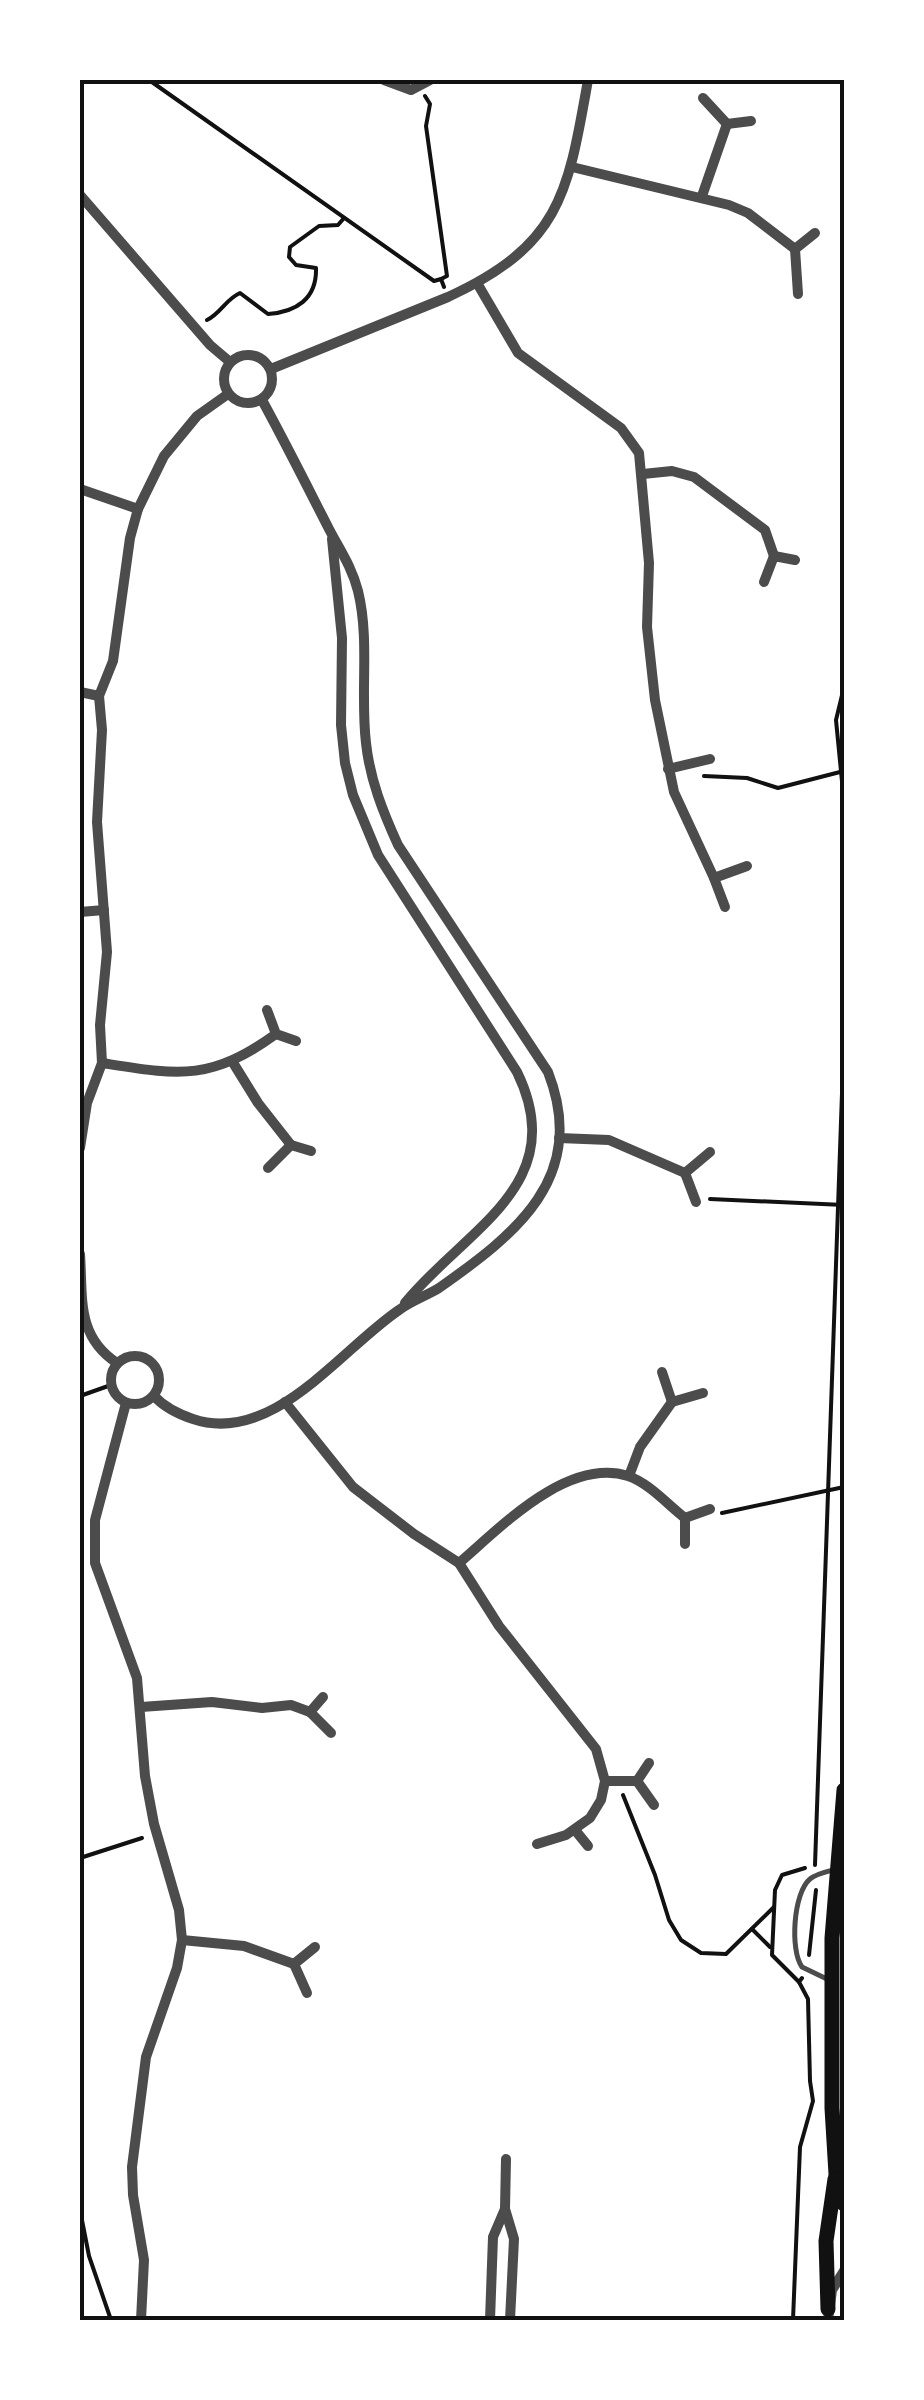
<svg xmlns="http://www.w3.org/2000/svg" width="924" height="2400" font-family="Lato,sans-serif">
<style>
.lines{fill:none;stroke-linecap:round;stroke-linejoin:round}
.path{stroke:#111;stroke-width:4}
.service{stroke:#4c4c4c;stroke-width:5}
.minor{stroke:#4c4c4c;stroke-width:10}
.primary{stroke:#111;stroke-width:15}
.neatline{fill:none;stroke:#111;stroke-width:4}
</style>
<rect width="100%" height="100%" fill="#fff"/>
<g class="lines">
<g class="path">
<path d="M149 80 434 281 441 279 444 287"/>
<path d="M425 96 430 104 426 126 447 276 441 279"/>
<path d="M207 320C221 313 226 299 240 293L268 314C296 312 317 299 316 268L296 265 289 257 290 247 319 226 338 225 344 218"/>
<path d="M844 687 836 720 844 802"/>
<path d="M704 776 747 778 778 788 840 772"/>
<path d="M710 1199 844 1205"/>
<path d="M80 1396 111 1385"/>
<path d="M722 1513 844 1487"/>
<path d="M623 1795 655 1875 669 1920 681 1940 701 1953 726 1954 774 1907"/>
<path d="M80 1858 142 1838"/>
<path d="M815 1865 844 1036"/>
<path d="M752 1929 770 1947"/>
<path d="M809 1955 816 1890"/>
<path d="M799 1982 772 1955 775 1890 782 1875 805 1868"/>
<path d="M80 2210 89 2256 111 2320"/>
<path d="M793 2320 800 2147 813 2101 810 2081 808 1999 799 1982 802 1978"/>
</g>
<path class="service" d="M829 1980 802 1967C790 1951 793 1893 810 1879 816 1874 825 1872 833 1870"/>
<g class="minor">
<path d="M384 80 411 90 430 80"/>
<path d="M703 98 727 124 751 121"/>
<path d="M572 167 729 205 748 213 795 249"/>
<path d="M80 195 210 345 230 362"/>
<path d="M702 196 727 124"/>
<path d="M477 283 518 353 621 428 639 453 649 563 647 627 655 700 674 792 714 878"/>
<path d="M798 294 795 249 815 233"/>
<circle cx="248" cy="379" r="24"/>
<path d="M271 369 448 297C561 245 568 193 588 80"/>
<path d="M643 474 672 471 694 477 765 530 774 556"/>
<path d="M80 489 138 509"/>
<path d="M332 539 342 638 341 725 345 763 353 795 378 855 517 1072C572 1185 465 1229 405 1303"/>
<path d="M764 582 774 556 795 560"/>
<path d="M80 692 99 696"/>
<path d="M668 769 710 759"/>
<path d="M725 907 714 878 747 866"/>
<path d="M80 912 104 910"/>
<path d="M267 1010 276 1034 296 1041"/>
<path d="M232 1061 258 1103 291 1145"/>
<path d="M102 1063C179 1075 209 1082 276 1034"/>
<path d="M559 1138 609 1140 685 1173"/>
<path d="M80 1148 87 1103 102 1063 100 1025 107 952 97 822 102 730 99 696 113 661 130 538 138 509 164 456 197 416 228 394"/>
<path d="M268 1168 291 1145 311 1151"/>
<path d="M696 1202 685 1173 710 1152"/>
<path d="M80 1254C83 1298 76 1336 117 1363"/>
<circle cx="135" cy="1380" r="24"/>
<path d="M662 1372 672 1402 703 1393"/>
<path d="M154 1396C165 1408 178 1414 193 1419 272 1446 340 1350 399 1310 411 1301 426 1296 439 1288 516 1234 589 1177 548 1072L398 845C383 812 370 780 366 743 360 693 370 640 358 591 352 567 340 550 329 529 307 486 285 442 262 400"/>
<path d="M285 1402 353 1487 414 1534 459 1563 499 1626 596 1749 605 1781 601 1800 590 1818 566 1835 537 1844"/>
<path d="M126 1403 95 1520V1563L137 1678 145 1776 154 1824 179 1910 182 1940 177 1968 146 2057 132 2167 133 2195 144 2260 141 2320"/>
<path d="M629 1476 640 1447 672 1402"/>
<path d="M685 1544V1518L710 1509"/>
<path d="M459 1563C500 1528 567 1457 628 1476 649 1483 668 1505 685 1518"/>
<path d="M323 1697 310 1712 331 1733"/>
<path d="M141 1707 212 1702 262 1708 291 1705 310 1712"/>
<path d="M649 1763 637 1781 654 1805"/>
<path d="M605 1781H637"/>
<path d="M575 1830 588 1846"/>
<path d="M182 1940 244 1946 294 1964"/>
<path d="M307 1993 294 1964 315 1947"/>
<path d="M506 2159 505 2209 514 2239 510 2320"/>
<path d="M490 2320 493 2237 505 2209"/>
<path d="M828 2320 832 2290 844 2271"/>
</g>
<g class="primary">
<path d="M844 1790 832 1938V2108L836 2174 844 2204"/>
<path d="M828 2309 826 2241 835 2179"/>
</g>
</g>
<rect width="924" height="2400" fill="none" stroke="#ffffff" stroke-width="165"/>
<rect x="82" y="82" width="760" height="2236" class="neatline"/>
</svg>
